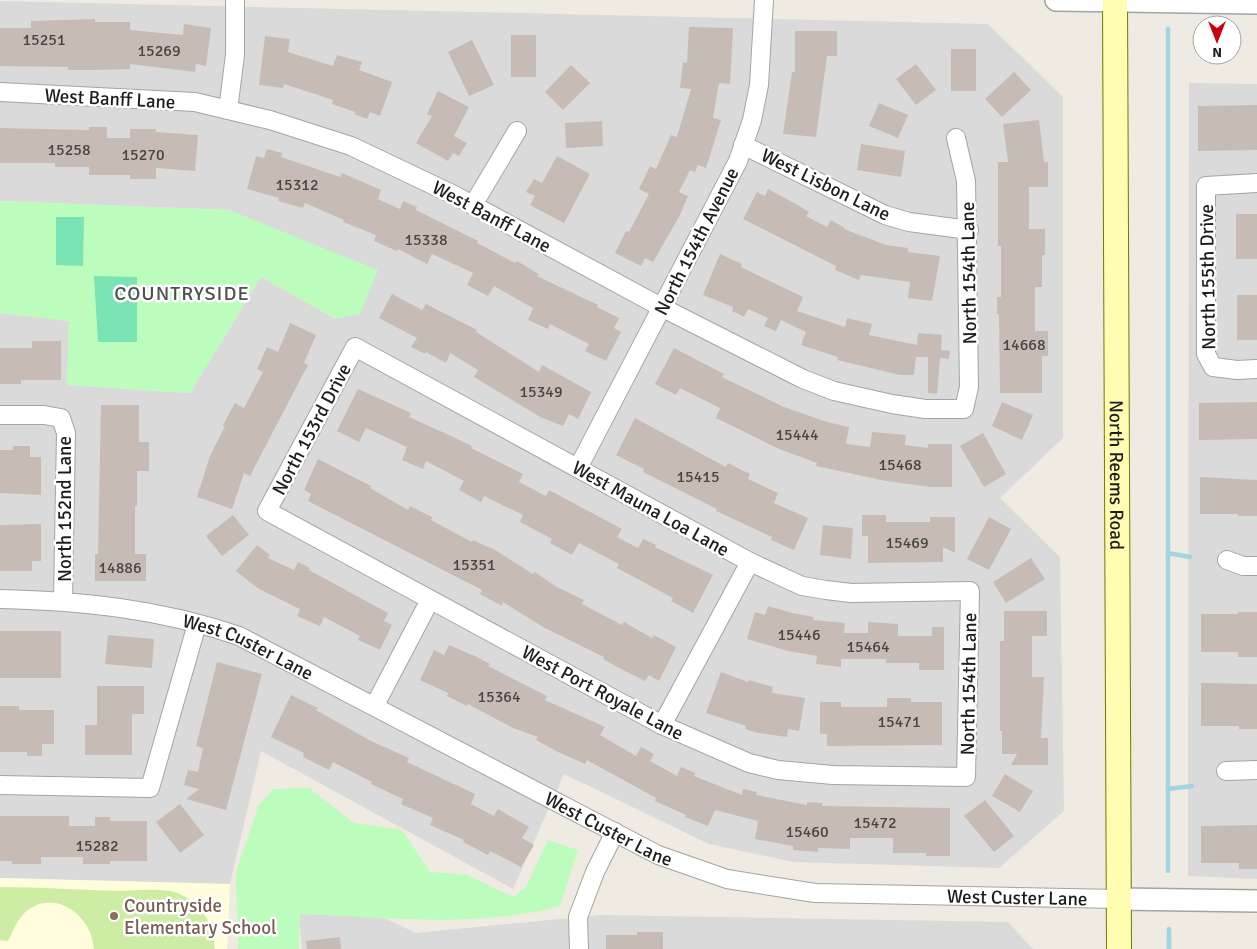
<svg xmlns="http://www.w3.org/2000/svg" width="1257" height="949" font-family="Signika,sans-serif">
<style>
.residential{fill:#dbdada}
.education{fill:#fffddc}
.grass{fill:#cdeda4}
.park{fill:#bcfdbd}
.pitch{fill:#7ae4b4}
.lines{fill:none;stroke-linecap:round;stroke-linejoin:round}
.stream{stroke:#9fd6e0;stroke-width:4.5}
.building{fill:#c7bcb5}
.minor-casing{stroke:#a4a4a4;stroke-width:20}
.tertiary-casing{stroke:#a4a4a4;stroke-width:24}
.secondary-casing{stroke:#737900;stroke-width:26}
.minor{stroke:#fff;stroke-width:18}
.tertiary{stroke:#fff;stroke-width:21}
.secondary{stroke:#fefdb2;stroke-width:24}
.education-dot{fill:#8d6e63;stroke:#fff;stroke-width:2}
.labels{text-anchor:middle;stroke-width:5;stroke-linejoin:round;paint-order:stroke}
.number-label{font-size:16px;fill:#484543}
.street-label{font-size:19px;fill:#1d1d1d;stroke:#fff}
.education-label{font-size:19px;fill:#785e54;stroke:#fff;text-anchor:start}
.neighbourhood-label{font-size:20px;letter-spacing:1px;fill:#505050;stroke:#fff}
</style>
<rect width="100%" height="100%" fill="#efeae2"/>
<g class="residential">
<path d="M0 1 988 24 1063 97V438L1000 498 1060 557 1064 811 999 868 793 862 709 844 564 774 513 889 261 751 230 884 0 878V313L69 321 67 385 190 393 261 277 336 319 229 210 0 201Z"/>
<path d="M1189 83 1257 84V879L1188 876Z"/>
<path d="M299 914 382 917 416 933 601 915 1008 922 1033 949H302Z"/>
</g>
<path class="education" d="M0 878 230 884 227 949H0Z"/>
<path class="grass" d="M0 887C40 887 79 890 119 891 137 891 163 887 180 894 203 905 213 924 215 949H94C92 918 59 889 29 909 18 917 14 929 8 941L0 940Z"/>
<g class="park">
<path d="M0 201 229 210 378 270 360 314 336 319 261 277 190 393 67 385 69 321 0 313Z"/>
<path d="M309 788 354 823 402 830 430 872 468 875 513 897 526 887 548 840 578 850 560 906C476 929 386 917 300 914L299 949H238L236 872 258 807 273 789Z"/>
</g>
<g class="pitch">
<path d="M56 217H84L83 266 56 265Z"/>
<path d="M94 276 137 277V342H98Z"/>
</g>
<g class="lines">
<g class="stream">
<path d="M1168 29V871"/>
<path d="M1168 553 1190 557"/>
<path d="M1168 789 1192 786"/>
<path d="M1169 929V949"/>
</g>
</g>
<g class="building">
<path d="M95 19V22H130V30L183 35 184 24 211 28 206 66 196 64 195 72 130 64V69L95 70H68V67L0 66V28H31V21Z"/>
<path d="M689 27 733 28 730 84 719 83 713 118 721 120 706 168 698 165 695 172 690 170 679 192 688 196 680 215 653 262 645 258 641 266 615 253 626 231 629 232 649 194 639 189 650 166 656 169 671 135 677 137 691 89 680 88 683 62 687 63Z"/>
<path d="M795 31H837V56H827L816 137 783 134 792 72H795Z"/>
<rect x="511" y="35" width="25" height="42"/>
<path d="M265 36 290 39 288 52 333 66 337 55 362 62 359 70 392 82 380 116 370 112 367 119 354 114 355 112 332 104 333 100 284 84 283 88 259 85Z"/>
<path d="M472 40 494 85 469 96 448 52Z"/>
<rect x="951" y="49" width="25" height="42"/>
<path d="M916 64 936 90 916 105 896 79Z"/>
<path d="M571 65 590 83 563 110 545 92Z"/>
<path d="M1014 72 1031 90 1002 117 985 99Z"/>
<path d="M438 91 469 107 454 136 467 143 459 156 453 153 448 161 416 143 432 116 427 114Z"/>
<path d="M879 103 908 115 898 138 869 126Z"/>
<path d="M1257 105V150L1198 151V106Z"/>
<path d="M1039 120 1044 162H1048V187H1029V229H1045V255H1042V287H1035V331H1048V356H1042V393H1000L999 314H997V297H1001V246H998V162H1008L1003 124Z"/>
<path d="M602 121 603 146 566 148 565 123Z"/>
<path d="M89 127H107V138H130V129H156V132L198 135 195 171 156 168V179H130V175H89V167H55V163H0V128L89 130Z"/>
<path d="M861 144 905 151 901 177 857 170Z"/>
<path d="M267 149 282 153 281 157 340 177 342 173 381 190 378 199 400 209 403 201 417 207 416 210 478 241 477 243 515 263 517 261 539 274 537 276 598 305 597 307 619 318 614 328 621 332 606 361 585 351 589 344 550 324 548 329 528 320 533 308 494 286 488 296 467 285 473 273 432 254 427 264 398 249 397 251 374 241 376 235 343 222 344 220 305 203 303 208 278 201 279 198 247 189 256 156 264 158Z"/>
<path d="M557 156 590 174 564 223 530 205 535 196 526 192 534 179 542 183Z"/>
<path d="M768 189 796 204 809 212 806 216 827 227 831 220 845 228 844 229 886 245 908 248V252L940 256 932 301 908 298 910 282 861 275 859 280 835 270 836 266 743 219 757 192 765 196Z"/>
<rect x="1236" y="214" width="21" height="45"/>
<path d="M720 254 742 264 741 267 803 297 797 311 845 327 847 318 872 324 869 335 917 345 918 333 942 335 941 350 950 351 949 359 940 358 937 394 928 393V357H916L914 375H900L837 360 838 357 801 345 806 332 781 320 776 331 764 326 768 318 748 309 744 317 732 311 733 307 703 295Z"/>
<path d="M392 294 422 310 426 304 477 330 476 332 539 372 542 365 591 392 578 419 569 414 563 426 540 417 474 377 478 370 450 353 446 363 426 352 425 354 411 347 417 338 379 318Z"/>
<rect x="1237" y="295" width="20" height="45"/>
<path d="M290 323 316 335 304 363 308 365 300 380 250 476 244 473 232 509 197 497 210 456 225 426 223 425 235 403 244 408 263 372 257 369 267 347 278 352Z"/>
<path d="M32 341H61V380H21V384H0V348H32Z"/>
<path d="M674 348 724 374 722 377 784 407 827 422 849 427 846 444 870 447 872 432 906 435 905 445 928 448V444H952V487H931L886 481 816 466 817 463 779 449 716 418 720 408 680 388 676 395 655 384Z"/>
<path d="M358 389 411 413 409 417 451 436 472 446 471 448 523 474 519 482 546 496 549 490 622 529 617 537 638 548 643 539 656 545 655 547 713 575 693 613 671 601 673 598 617 568 619 564 579 543 572 555 550 543 552 539 520 522 523 515 484 496 481 502 459 490 464 481 426 461 423 469 402 460 407 447 366 428 359 442 337 431Z"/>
<path d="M1002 402 1033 415 1022 440 992 426Z"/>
<path d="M1257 402V439L1199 440V403Z"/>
<path d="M101 405H139V442H149V471H137V506H135V554H146V581H95V554H98Z"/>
<path d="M635 418 726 467 728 463 750 474 748 479 778 493 774 503 808 518 794 550 771 540 772 537 716 511 717 509 643 472 644 469 616 455Z"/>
<path d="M983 433 1006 474 984 487 960 446Z"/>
<path d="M13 446H30V457H41V495L0 493V450H13Z"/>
<path d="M318 459 371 486 370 488 408 510 410 506 432 517 431 520 472 542 473 540 495 550 533 574 535 572 555 586 584 600 582 604 622 625 624 622 652 638 654 635 676 647 659 681 649 675 645 681 623 670 603 659 604 657 543 627 503 602 502 606 480 594 482 590 308 501 311 494 304 490Z"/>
<path d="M1200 477 1257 480V516H1238V514H1200Z"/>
<path d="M233 515 249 535 222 556 206 536Z"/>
<path d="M862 515H886V522H930V517H955V553L943 547V562L868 563V536H862Z"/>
<path d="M989 517 1011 529 989 570 967 559Z"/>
<path d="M41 524V561H32V571H0V525Z"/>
<path d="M823 525 853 528 851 559 820 555Z"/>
<path d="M257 545 270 555 268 558 294 570 298 562 310 568 309 570 388 613 384 621 392 625 380 650 358 640 360 636 324 617 320 626 297 616 300 609 259 589 236 571Z"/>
<path d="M1031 558 1045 579 1006 603 993 582Z"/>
<path d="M768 606 792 613 814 617 813 620 845 623 844 633H868V622L898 624V636H932V627H944V670H919V663H886V659H841V667L816 664 817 656 788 651 747 639 755 612 765 615Z"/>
<path d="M1004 611H1047V636H1032V677H1044L1041 738H1048V765H1011L1017 754H1002V731H1000V641H1004Z"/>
<path d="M1238 612H1257V657H1238V652H1201V614H1238Z"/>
<rect x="0" y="631" width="61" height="47"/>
<path d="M108 635 154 639 152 668 105 664Z"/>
<path d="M449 645 477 657 490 664 488 666 547 696 545 700 605 727 600 735 636 756 641 747 654 754 650 761 677 776 681 767 695 773 694 776 742 795 743 789 757 792 756 795 807 805V802L822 803V806L950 808V856H926V853H893V838H850V849L818 848V852L793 850V846L755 839 758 821 715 810 708 826 685 817 686 815 655 801 656 798 587 760 585 764 558 752 536 740 538 737 513 728 468 704 467 706 447 696 448 693 420 680 434 650 444 655Z"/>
<path d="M217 662 262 674 226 810 186 799 199 789 184 785 188 770 198 772 203 748 196 746Z"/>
<path d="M721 672 748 682 749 680 773 687 772 693 805 698 799 731 788 729 787 737 758 733 745 729 746 726 706 713Z"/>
<path d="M1201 683 1257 684V729H1239V726H1201Z"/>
<path d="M97 686H144V714H132V755H85V725H97Z"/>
<path d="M291 695 318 708 316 710 371 741 409 758 407 762 475 794 471 804 494 816 498 809 529 827 522 838 534 845 521 867 490 851 488 855 463 842 464 840 430 825 433 818 401 804 403 799 371 784 372 782 333 762 329 770 303 757 304 753 271 737Z"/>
<path d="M887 698H911V702H942V745L827 746V734H820V702H841V707H887Z"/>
<path d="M0 706H19V710H54V744H42V756H27V752H0Z"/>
<path d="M1005 774 1033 791 1020 812 992 796Z"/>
<path d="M985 800 1014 836 994 852 964 816Z"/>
<path d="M180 804 204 835 180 853 156 822Z"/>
<path d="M0 816H69V826H95V817H110V821H147V861H110V864H83V857H41V864H12V861H0Z"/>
<path d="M1257 825V869H1239V863H1201V826Z"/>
<path d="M637 932H663V949H606V935H637Z"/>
<path d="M340 937 341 949H307L306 941Z"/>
</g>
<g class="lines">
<g class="minor-casing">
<g id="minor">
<path d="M0 92 195 102 270 120 351 146 456 196 661 307 803 379 834 391 892 404 925 409H964L969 387 966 181 956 138"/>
<path d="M228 110 235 55V0"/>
<path d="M743 145 885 215 909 222 969 230"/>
<path d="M1257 183 1206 186V354L1213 367 1237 370 1257 369"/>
<path d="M473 205 517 131"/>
<path d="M355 347 750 562 802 586 826 590 851 593 970 591 966 777 833 775 778 770 749 763 662 725 267 511Z"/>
<path d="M0 415H44L61 418 66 433 63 600"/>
<path d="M578 468 738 161 752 120 759 85 764 0"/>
<path d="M1227 560 1243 566H1257"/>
<path id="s1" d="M0 599C82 601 161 609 239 636L658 855 727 879 815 893 1119 899"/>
<path d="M375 705 430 600"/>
<path d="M662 725 750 562"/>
<path d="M1226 771 1257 770"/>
<path d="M0 785 150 788 197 624"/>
<path d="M579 949 578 917 595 872 615 832"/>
</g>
</g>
<g class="tertiary-casing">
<g id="tertiary">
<path d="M1056 0 1257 3"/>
<path d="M1119 899 1257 901"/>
</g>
</g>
<g class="secondary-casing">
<g id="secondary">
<path id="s2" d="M1115 0 1119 949"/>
</g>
</g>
<use href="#minor" class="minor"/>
<use href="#tertiary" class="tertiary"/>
<use href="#secondary" class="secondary"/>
</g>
<circle class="education-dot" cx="114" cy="916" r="5"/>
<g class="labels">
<g class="number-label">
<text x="44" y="45">15251</text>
<text x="159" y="56">15269</text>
<text x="69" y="155">15258</text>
<text x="143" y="160">15270</text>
<text x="297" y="190">15312</text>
<text x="426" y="245">15338</text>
<text x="1024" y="350">14668</text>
<text x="541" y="397">15349</text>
<text x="797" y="440">15444</text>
<text x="900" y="470">15468</text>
<text x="698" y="482">15415</text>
<text x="907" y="548">15469</text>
<text x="474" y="570">15351</text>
<text x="120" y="573">14886</text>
<text x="799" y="640">15446</text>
<text x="868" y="652">15464</text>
<text x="499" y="702">15364</text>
<text x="899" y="727">15471</text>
<text x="875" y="828">15472</text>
<text x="807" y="837">15460</text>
<text x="97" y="851">15282</text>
</g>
<g class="street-label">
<text transform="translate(110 98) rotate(3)" y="7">West Banff Lane</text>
<text transform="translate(826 184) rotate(26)" y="7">West Lisbon Lane</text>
<text transform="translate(492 216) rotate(28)" y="7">West Banff Lane</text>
<text transform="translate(696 241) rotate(-63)" y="7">North 154th Avenue</text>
<text transform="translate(968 273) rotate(-91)" y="7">North 154th Lane</text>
<text transform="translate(1207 277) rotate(-91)" y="7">North 155th Drive</text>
<text transform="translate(311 429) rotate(-62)" y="7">North 153rd Drive</text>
<text dy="7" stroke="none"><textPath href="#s2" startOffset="475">North Reems Road</textPath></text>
<text transform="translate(651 508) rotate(29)" y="7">West Mauna Loa Lane</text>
<text transform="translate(64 509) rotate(-90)" y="7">North 152nd Lane</text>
<text dy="7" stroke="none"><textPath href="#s1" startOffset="255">West Custer Lane</textPath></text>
<text transform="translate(968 684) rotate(-89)" y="7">North 154th Lane</text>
<text transform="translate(603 692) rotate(28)" y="7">West Port Royale Lane</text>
<text dy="7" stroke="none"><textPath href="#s1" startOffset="660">West Custer Lane</textPath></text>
<text dy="7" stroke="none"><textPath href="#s1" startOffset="1080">West Custer Lane</textPath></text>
</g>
<g class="education-label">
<text x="124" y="912">Countryside<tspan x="124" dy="22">Elementary School</tspan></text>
</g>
<g class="neighbourhood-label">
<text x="182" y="300">COUNTRYSIDE</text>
</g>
</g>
<g transform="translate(1217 40) rotate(180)"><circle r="24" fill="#ffffff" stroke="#a5a5a5"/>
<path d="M0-4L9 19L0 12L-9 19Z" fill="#cb000d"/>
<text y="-8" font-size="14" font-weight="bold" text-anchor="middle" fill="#1d1d1d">N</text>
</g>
</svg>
